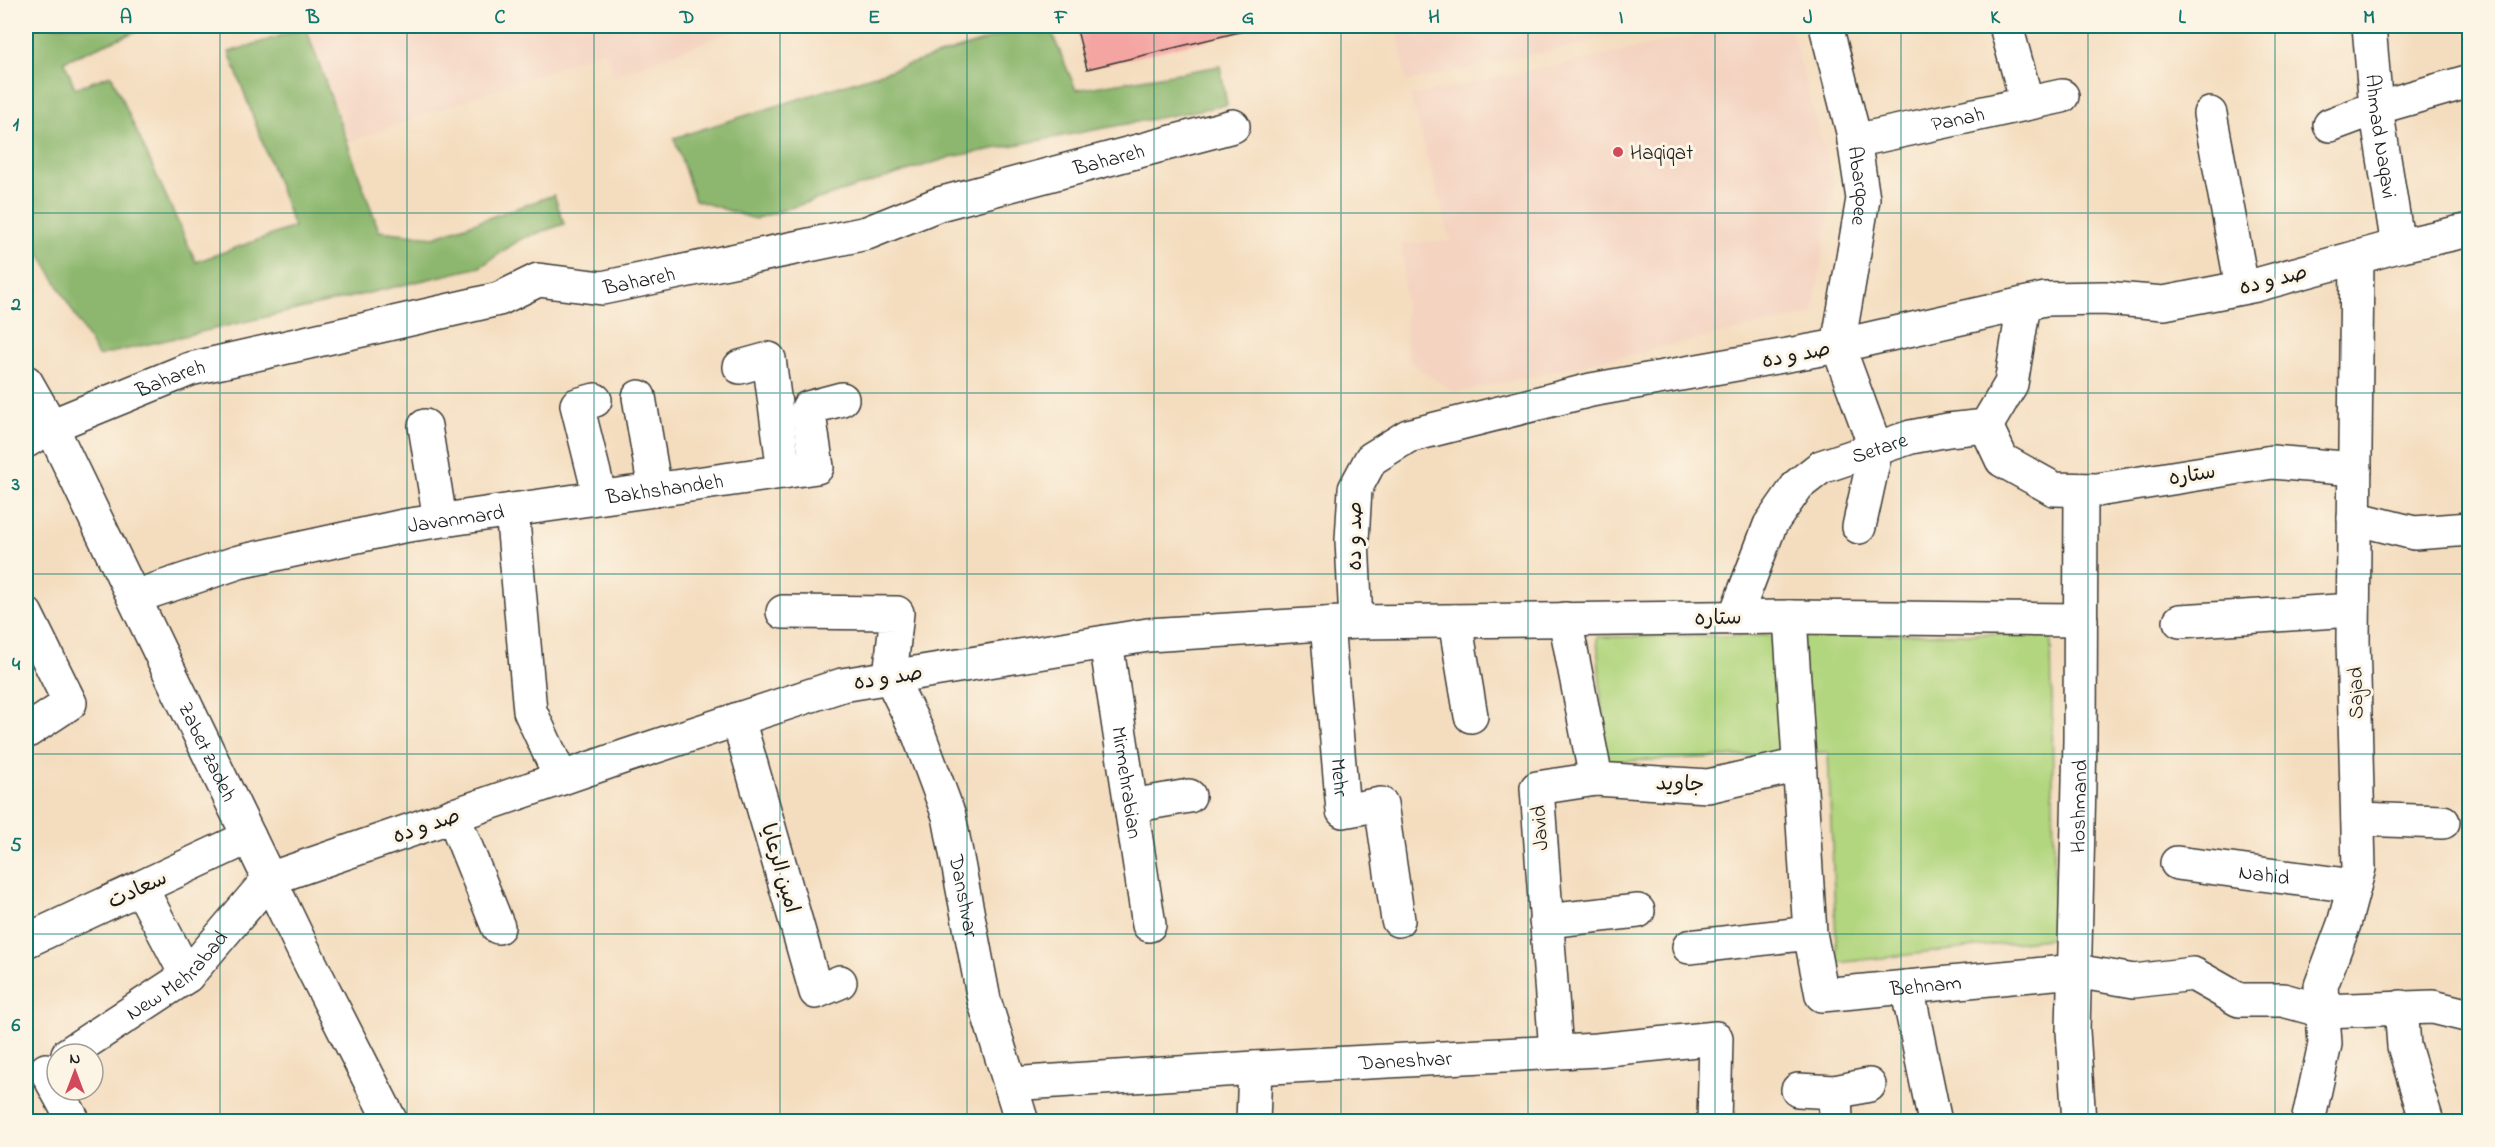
<svg xmlns="http://www.w3.org/2000/svg" width="2495" height="1147" font-family="'Indie Flower','Playpen Sans Arabic',sans-serif">
<style>
.built{fill:#f4d3c1}
.green{fill:#b2d67f;stroke:#67794e;stroke-width:1.5}
.forest{fill:#8db76e;stroke:#546a45;stroke-width:1.5}
.building{fill:#f4a4a1}
.lines{fill:none;stroke-linecap:round;stroke-linejoin:round}
.minor-casing{stroke:#3c3934;stroke-width:36}
.major-casing{stroke:#3c3934;stroke-width:36}
.minor{stroke:#fff;stroke-width:33}
.major{stroke:#fff;stroke-width:33}
.grid{fill:none;stroke:#0f766e;stroke-width:1.5;stroke-opacity:0.55}
.poi-dot{fill:#d1495b;stroke:#fcf5e5;stroke-width:2}
.labels{text-anchor:middle;stroke-width:6;stroke-linejoin:round;paint-order:stroke}
.street-label{font-size:21px;fill:#1c1c1c;stroke:#fcf5e5}
.poi-label{font-size:21px;fill:#1c1c1c;stroke:#fcf5e5;text-anchor:start}
.neatline{fill:none;stroke:#0f766e;stroke-width:2}
.grid-label{font-size:20px;text-anchor:middle;font-weight:bold;fill:#0f766e}
</style>
<rect width="100%" height="100%" fill="#fcf5e5"/>
<filter id="ink" filterUnits="userSpaceOnUse"><feTurbulence type="fractalNoise" baseFrequency=".0167" numOctaves="2"/><feDisplacementMap in="SourceGraphic" scale="12" xChannelSelector="R" yChannelSelector="G"/><feConvolveMatrix kernelMatrix="1 2 1 2 8 2 1 2 1" color-interpolation-filters="sRGB"/></filter>
<filter id="wash" filterUnits="userSpaceOnUse"><feTurbulence type="fractalNoise" baseFrequency=".008" numOctaves="4" result="noise"/><feDisplacementMap in="SourceGraphic" scale="24" xChannelSelector="R" yChannelSelector="G"/><feGaussianBlur stdDeviation="1.35" result="paint"/><feColorMatrix in="noise" values="0 0 0 0 0 0 0 0 0 0 0 0 0 0 0 0 0 1.4 0 .05"/><feComposite in="paint" operator="in"/></filter>
<g filter="url(#wash)">
<rect width="100%" height="100%" fill="#f4ddbf"/>
<g class="built">
<path d="M307 26H746L614 76 605 50 350 142Z"/>
<path d="M1397 26H1664L1406 82Z"/>
<path d="M1741 26H1790L1834 184 1813 314 1455 393 1408 361 1402 244 1451 241 1410 96Z"/>
</g>
<path class="green" d="M2051 633 2055 938 1837 963 1828 752 1605 762 1597 637Z"/>
<g class="forest">
<path d="M26 26H149L64 61 75 88 111 75 196 262 294 227 229 52 306 28 379 231 434 237 554 195 564 224 521 239 480 267 98 356 26 229Z"/>
<path d="M1031 26H1049L1076 90 1220 66 1227 105 951 157 755 219 695 200 674 138Z"/>
</g>
<g id="blocks">
<path class="building" d="M1076 26H1264L1087 69Z"/>
</g>
</g>
<g filter="url(#ink)">
<use href="#blocks" fill-opacity="0" stroke="#3c3934" stroke-width="1.5"/>
<g class="lines">
<g class="minor-casing">
<g id="minor">
<path id="s1" d="M1826 26 1853 132 1863 199 1838 346 1876 449 1859 527"/>
<path d="M2006 26 2027 103"/>
<path id="s2" d="M2369 26 2376 108 2398 246"/>
<path d="M2210 114 2242 287"/>
<path d="M2330 125 2376 108 2470 81"/>
<path id="s3" d="M1854 141 2062 96"/>
<path d="M740 367 769 359 784 472"/>
<path d="M639 397 655 490"/>
<path d="M595 400 577 405 600 497"/>
<path d="M425 426 440 520"/>
<path d="M1986 426 2002 460 2054 489 2097 490 2272 462 2355 469"/>
<path id="s4" d="M26 441 51 426 190 369 499 299 538 280 602 288 867 233 939 204 1233 126"/>
<path id="s5" d="M512 510 817 467 808 408 842 399"/>
<path d="M2354 518 2414 533 2470 529"/>
<path id="s6" d="M134 597 239 562 403 526 512 510 530 711 561 778"/>
<path id="s7" d="M783 612 897 613 890 676 919 735 949 816 984 1000 1022 1122"/>
<path d="M26 614 70 703 26 732"/>
<path id="s8" d="M1735 617 1770 525 1798 485 1821 467 1911 437 1948 430 1986 426 2011 384 2024 304"/>
<path id="s9" d="M1790 617 1810 933 1822 995 2075 971 2134 981 2193 974 2239 1000H2283L2323 1011 2433 1007 2470 1016"/>
<path d="M1455 621 1471 716"/>
<path d="M2180 621 2353 610"/>
<path d="M1356 622 1790 617 2081 620"/>
<path id="s10" d="M1327 624 1343 811 1381 804 1398 920"/>
<path id="s11" d="M1106 642 1149 925"/>
<path d="M738 719 816 992 840 982"/>
<path d="M1596 779 1708 786 1799 765"/>
<path d="M1131 806 1189 796"/>
<path d="M453 815 498 927"/>
<path d="M2358 819 2443 822"/>
<path id="s12" d="M2177 863 2354 886"/>
<path d="M141 888 187 976"/>
<path d="M1546 921 1638 911"/>
<path d="M26 941 249 837"/>
<path d="M1689 947 1810 933"/>
<path d="M1907 987 1935 1122"/>
<path d="M2401 1007 2404 1046 2427 1122"/>
<path d="M1556 1052 1537 788 1596 779 1565 619"/>
<path id="s13" d="M68 1054 187 976 269 879 626 756 842 685 1148 635 1356 622 1352 540 1355 489 1371 459 1408 436 1591 390 1838 346 2045 299 2104 298 2164 303 2256 285 2398 246 2470 230"/>
<path d="M46 1070 74 1122"/>
<path id="s14" d="M1010 1084 1255 1068 1597 1050 1716 1038 1714 1122"/>
<path d="M1798 1090 1835 1092 1869 1085"/>
<path d="M1835 1092 1836 1122"/>
<path d="M1253 1122 1255 1068"/>
<path id="s15" d="M2079 1122 2073 1031 2080 740 2081 490"/>
<path d="M2308 1122 2325 1044 2321 986 2344 924 2359 868 2353 639 2357 257"/>
</g>
</g>
<g class="major-casing">
<g id="major">
<path id="s16" d="M26 382 51 426 302 947 391 1122"/>
</g>
</g>
<use href="#minor" class="minor"/>
<use href="#major" class="major"/>
</g>
</g>
<path class="grid" d="M220 26V1122M407 26V1122M594 26V1122M780 26V1122M967 26V1122M1154 26V1122M1341 26V1122M1528 26V1122M1715 26V1122M1901 26V1122M2088 26V1122M2275 26V1122M26 213H2470M26 393H2470M26 574H2470M26 754H2470M26 934H2470"/>
<circle class="poi-dot" cx="1618" cy="152" r="6"/>
<g class="labels">
<g class="street-label">
<text dy="7" stroke="none"><textPath href="#s3" startOffset="106">Panah</textPath></text>
<text dy="7" stroke="none"><textPath href="#s2" startOffset="111">Ahmad Naqavi</textPath></text>
<text dy="7" stroke="none"><textPath href="#s4" startOffset="1128">Bahareh</textPath></text>
<text dy="7" stroke="none"><textPath href="#s1" startOffset="164">Abarqoee</textPath></text>
<text dy="7" stroke="none"><textPath href="#s4" startOffset="642">Bahareh</textPath></text>
<text transform="translate(2273 279) rotate(-14)" y="7">صد و ده</text>
<text transform="translate(1796 354) rotate(-11)" y="7">صد و ده</text>
<text dy="7" stroke="none"><textPath href="#s4" startOffset="158">Bahareh</textPath></text>
<text dy="7" stroke="none"><textPath href="#s8" startOffset="238">Setare</textPath></text>
<text transform="translate(2192 474) rotate(-9)" y="7">ستاره</text>
<text dy="7" stroke="none"><textPath href="#s5" startOffset="154">Bakhshandeh</textPath></text>
<text dy="7" stroke="none"><textPath href="#s6" startOffset="332">Javanmard</textPath></text>
<text transform="translate(1354 536) rotate(-90)" y="7">صد و ده</text>
<text transform="translate(1718 617) rotate(-1)" y="7">ستاره</text>
<text transform="translate(888 677) rotate(-9)" y="7">صد و ده</text>
<text transform="translate(2355 693) rotate(-91)" y="7">Sajad</text>
<text dy="7" stroke="none"><textPath href="#s16" startOffset="412">Zabet zadeh</textPath></text>
<text dy="7" stroke="none"><textPath href="#s10" startOffset="154">Mehr</textPath></text>
<text dy="7" stroke="none"><textPath href="#s11" startOffset="142">Mirmehrabian</textPath></text>
<text transform="translate(1680 783) rotate(2)" y="7">جاوید</text>
<text dy="7" stroke="none"><textPath href="#s15" startOffset="316">Hoshmand</textPath></text>
<text transform="translate(426 825) rotate(-19)" y="7">صد و ده</text>
<text transform="translate(1539 828) rotate(-94)" y="7">Javid</text>
<text transform="translate(781 868) rotate(74)" y="7">امین الرعایا</text>
<text dy="7" stroke="none"><textPath href="#s12" startOffset="88">Nahid</textPath></text>
<text transform="translate(137 889) rotate(-25)" y="7">سعادت</text>
<text dy="7" stroke="none"><textPath href="#s7" startOffset="411">Danshvar</textPath></text>
<text dy="7" stroke="none"><textPath href="#s13" startOffset="135">New Mehrabad</textPath></text>
<text dy="7" stroke="none"><textPath href="#s9" startOffset="484">Behnam</textPath></text>
<text dy="7" stroke="none"><textPath href="#s14" startOffset="396">Daneshvar</textPath></text>
</g>
<g class="poi-label">
<text x="1630" y="159">Haqiqat</text>
</g>
</g>
<rect width="2495" height="1147" fill="none" stroke="#fcf5e5" stroke-width="66"/>
<g transform="translate(75 1072)"><circle r="28" fill="#fcf5e5" stroke="#a29e95" stroke-width="1.5"/>
<path d="M0-4.5L10 22L0 15L-10 22Z" fill="#d1495b"/>
<text y="-9" font-size="16" font-weight="bold" text-anchor="middle" fill="#1c1c1c">N</text>
</g>
<rect x="33" y="33" width="2429" height="1081" class="neatline"/>
<g class="grid-label">
<text x="126" y="23">A</text>
<text x="313" y="23">B</text>
<text x="500" y="23">C</text>
<text x="687" y="23">D</text>
<text x="874" y="23">E</text>
<text x="1061" y="23">F</text>
<text x="1248" y="23">G</text>
<text x="1434" y="23">H</text>
<text x="1621" y="23">I</text>
<text x="1808" y="23">J</text>
<text x="1995" y="23">K</text>
<text x="2182" y="23">L</text>
<text x="2369" y="23">M</text>
<text x="16" y="130">1</text>
<text x="16" y="310">2</text>
<text x="16" y="490">3</text>
<text x="16" y="670">4</text>
<text x="16" y="851">5</text>
<text x="16" y="1031">6</text>
</g>
</svg>
